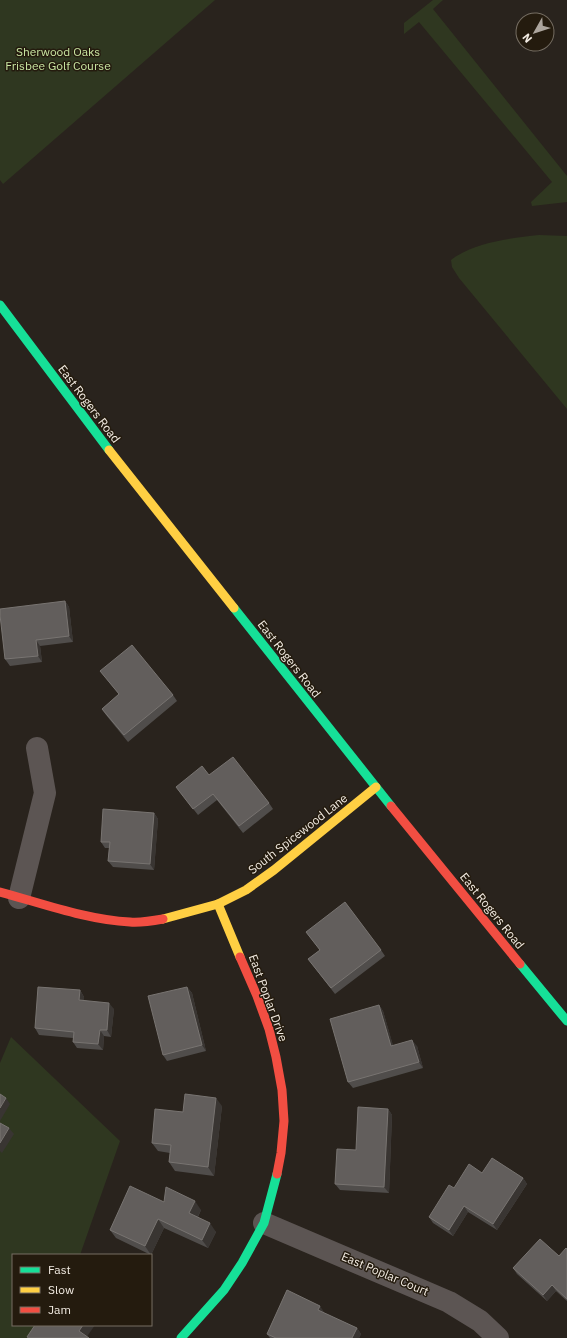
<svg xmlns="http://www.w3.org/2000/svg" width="567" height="1338" font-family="'IBM Plex Sans',sans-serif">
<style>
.green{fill:#2f3720}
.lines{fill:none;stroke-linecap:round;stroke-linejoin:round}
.street{stroke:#5c5553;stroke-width:22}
.fast{stroke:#16e098;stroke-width:9}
.slow{stroke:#ffcf43;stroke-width:9}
.jam{stroke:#f24e42;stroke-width:9}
.wall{fill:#504d4b}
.shaded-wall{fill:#393532}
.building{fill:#625e5c;stroke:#787471}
.labels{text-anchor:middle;stroke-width:3;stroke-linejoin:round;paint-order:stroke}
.park-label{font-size:12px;fill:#c9e6a2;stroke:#241b0e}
.street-label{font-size:12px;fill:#f2ebe2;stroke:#241b0e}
</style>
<rect width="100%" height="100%" fill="#29231d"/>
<g class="green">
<path d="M0 0H215L3 184 0 180Z"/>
<path d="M433 0H443L433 9 567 176V202L532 206 531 202 552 182 419 22 404 34V23Z"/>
<path d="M539 235 567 236V409L459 278 452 267 451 260C474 242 511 238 539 235Z"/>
<path d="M11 1037 120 1141 80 1255H13V1325H55L50 1338H0V1063Z"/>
</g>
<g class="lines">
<g class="street">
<path d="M19 898 45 793 37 748"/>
<path d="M264 1223 449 1302 480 1321 498 1338"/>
</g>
<g class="fast">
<path d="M0 305 109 450"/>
<path d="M234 608 391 806"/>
<path d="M520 964 567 1021"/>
<path d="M181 1338 224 1290 242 1263 264 1223 277 1174"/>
</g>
<g class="slow">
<path d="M109 450 234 608"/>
<path d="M218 904 240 957"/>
<path d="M163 919 218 904 246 890 274 870 376 787"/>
</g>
<g class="jam">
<path d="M391 806 520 964"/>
<path d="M0 892C41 903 87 920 130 922 141 923 152 921 163 919"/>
<path d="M240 957 257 996 269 1029 276 1057 282 1090 284 1121 281 1153 277 1174"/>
</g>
</g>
<g class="wall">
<path d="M65 601 69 607 73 642 40 646 42 662 10 666 5 659Z"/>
<path d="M100 671 173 695 177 701 128 742 106 715 102 709 119 694Z"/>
<path d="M209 775 269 803 273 809 243 833 217 800 198 815 176 787Z"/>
<path d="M154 813 158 819 154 870 113 867 108 861 109 848H105L101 842Z"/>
<path d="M306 932 381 950 385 956 335 994 308 959 320 950Z"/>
<path d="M187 987 192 993 206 1051 167 1061 163 1055Z"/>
<path d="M80 990 84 997V1000L114 1009 111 1037 104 1036 103 1050 77 1048 73 1042V1038L39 1035 35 1028Z"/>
<path d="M379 1005 383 1011 393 1046H417L423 1068 353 1088 348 1082Z"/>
<path d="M222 1106 214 1176 175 1171 169 1162 170 1153 158 1151 152 1143 183 1112Z"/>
<path d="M388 1109 392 1115 389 1193 340 1190 335 1184 356 1150Z"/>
<path d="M482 1173 523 1178 527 1184 497 1230 468 1212 453 1236 433 1223 429 1217 454 1188Z"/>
<path d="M164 1202 201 1210 198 1217 216 1232 208 1248 164 1228 151 1255 116 1238 110 1230Z"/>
<path d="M567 1249V1301L556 1291 547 1301 517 1274 513 1268 559 1256Z"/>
<path d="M324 1312V1313L357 1328 361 1334 359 1338H270L267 1334Z"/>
</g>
<g class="shaded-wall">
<path d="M65 601 69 607 73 642 69 636Z"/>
<path d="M36 640 40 646 42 662 38 656Z"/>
<path d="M154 813 158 819 154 870 150 864Z"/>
<path d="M187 987 192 993 206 1051 202 1045Z"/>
<path d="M80 990 84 997V1006L79 1000Z"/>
<path d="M109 1003 114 1009 111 1037 107 1030Z"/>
<path d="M379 1005 383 1011 395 1052 391 1046Z"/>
<path d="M100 1030 104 1036 103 1050 98 1044Z"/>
<path d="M412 1040 417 1046 423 1068 419 1062Z"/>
<path d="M6 1098 10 1104 0 1121V1108Z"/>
<path d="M216 1098 222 1106 214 1176 208 1167Z"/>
<path d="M388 1109 392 1115 389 1193 384 1187Z"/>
<path d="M9 1128 14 1134 2 1153 0 1151V1143Z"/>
<path d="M523 1178 527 1184 497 1230 493 1224Z"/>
<path d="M195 1201 201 1210 195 1222 189 1213Z"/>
<path d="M464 1206 468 1212 453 1236 449 1230Z"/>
<path d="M158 1219 164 1228 151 1255 145 1246Z"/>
<path d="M210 1223 216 1232 208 1248 202 1240Z"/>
<path d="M552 1285 556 1291 547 1301 543 1295Z"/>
<path d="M320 1306 324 1312 322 1316 318 1310Z"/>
<path d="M83 1325H95L86 1338 79 1331Z"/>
<path d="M357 1328 361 1334 359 1338H352Z"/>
</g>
<g class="building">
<path d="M65 601 69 636 36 640 38 656 5 659 0 615V609Z"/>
<path d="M132 645 173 695 124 735 102 709 119 694 100 671Z"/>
<path d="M233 757 269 803 239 826 213 794 193 809 176 787 202 766 209 775Z"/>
<path d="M103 809 154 813 150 864 108 861 110 842H101Z"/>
<path d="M345 902 381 950 331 988 308 959 320 950 306 932Z"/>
<path d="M38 987 80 990 79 1000 109 1003 107 1030H100L98 1044 73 1042 74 1032 35 1028Z"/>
<path d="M187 987 202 1045 163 1055 148 996Z"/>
<path d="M379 1005 391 1046 412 1040 419 1062 348 1082 330 1019Z"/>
<path d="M0 1094 6 1098 0 1108Z"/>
<path d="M185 1094 216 1098 208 1167 169 1162 171 1145 152 1143 155 1109 183 1112Z"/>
<path d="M358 1107 388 1109 384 1187 335 1184 337 1149 356 1150Z"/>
<path d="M0 1123 9 1128 0 1143Z"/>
<path d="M492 1158 523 1178 493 1224 464 1206 449 1230 429 1217 449 1185 454 1188 469 1164 482 1173Z"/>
<path d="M130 1186 164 1202 166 1187 195 1201 189 1213 210 1223 202 1240 158 1219 145 1246 110 1230Z"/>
<path d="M540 1239 559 1256 566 1248 567 1249V1299L552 1285 543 1295 513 1268Z"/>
<path d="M287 1290 320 1306 318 1310 357 1328 352 1338H276L267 1334Z"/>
<path d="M35 1325H83L79 1331 89 1338H29L27 1337Z"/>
</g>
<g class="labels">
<g class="park-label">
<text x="58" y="56">Sherwood Oaks<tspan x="58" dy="14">Frisbee Golf Course</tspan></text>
</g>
<g class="street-label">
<text transform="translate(89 404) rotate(53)" y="4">East Rogers Road</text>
<text transform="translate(289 659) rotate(52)" y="4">East Rogers Road</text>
<text transform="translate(298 834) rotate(-38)" y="4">South Spicewood Lane</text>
<text transform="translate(492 911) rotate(51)" y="4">East Rogers Road</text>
<text transform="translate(268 998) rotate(70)" y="4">East Poplar Drive</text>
<text transform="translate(385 1274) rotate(23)" y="4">East Poplar Court</text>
</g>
</g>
<rect x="12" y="1254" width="140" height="72" fill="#241b0e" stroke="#766e63"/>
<rect x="20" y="1267" width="20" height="6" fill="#16e098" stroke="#766e63"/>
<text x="48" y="1274" font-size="12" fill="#f2ebe2">Fast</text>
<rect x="20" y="1287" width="20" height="6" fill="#ffcf43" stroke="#766e63"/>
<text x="48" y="1294" font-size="12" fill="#f2ebe2">Slow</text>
<rect x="20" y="1307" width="20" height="6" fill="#f24e42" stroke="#766e63"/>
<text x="48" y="1314" font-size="12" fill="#f2ebe2">Jam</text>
<g transform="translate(535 32) rotate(231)"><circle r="19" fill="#241b0e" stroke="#766e63"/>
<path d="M0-3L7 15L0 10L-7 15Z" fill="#aca59d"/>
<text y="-6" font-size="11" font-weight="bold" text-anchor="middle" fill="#f2ebe2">N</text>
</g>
</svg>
